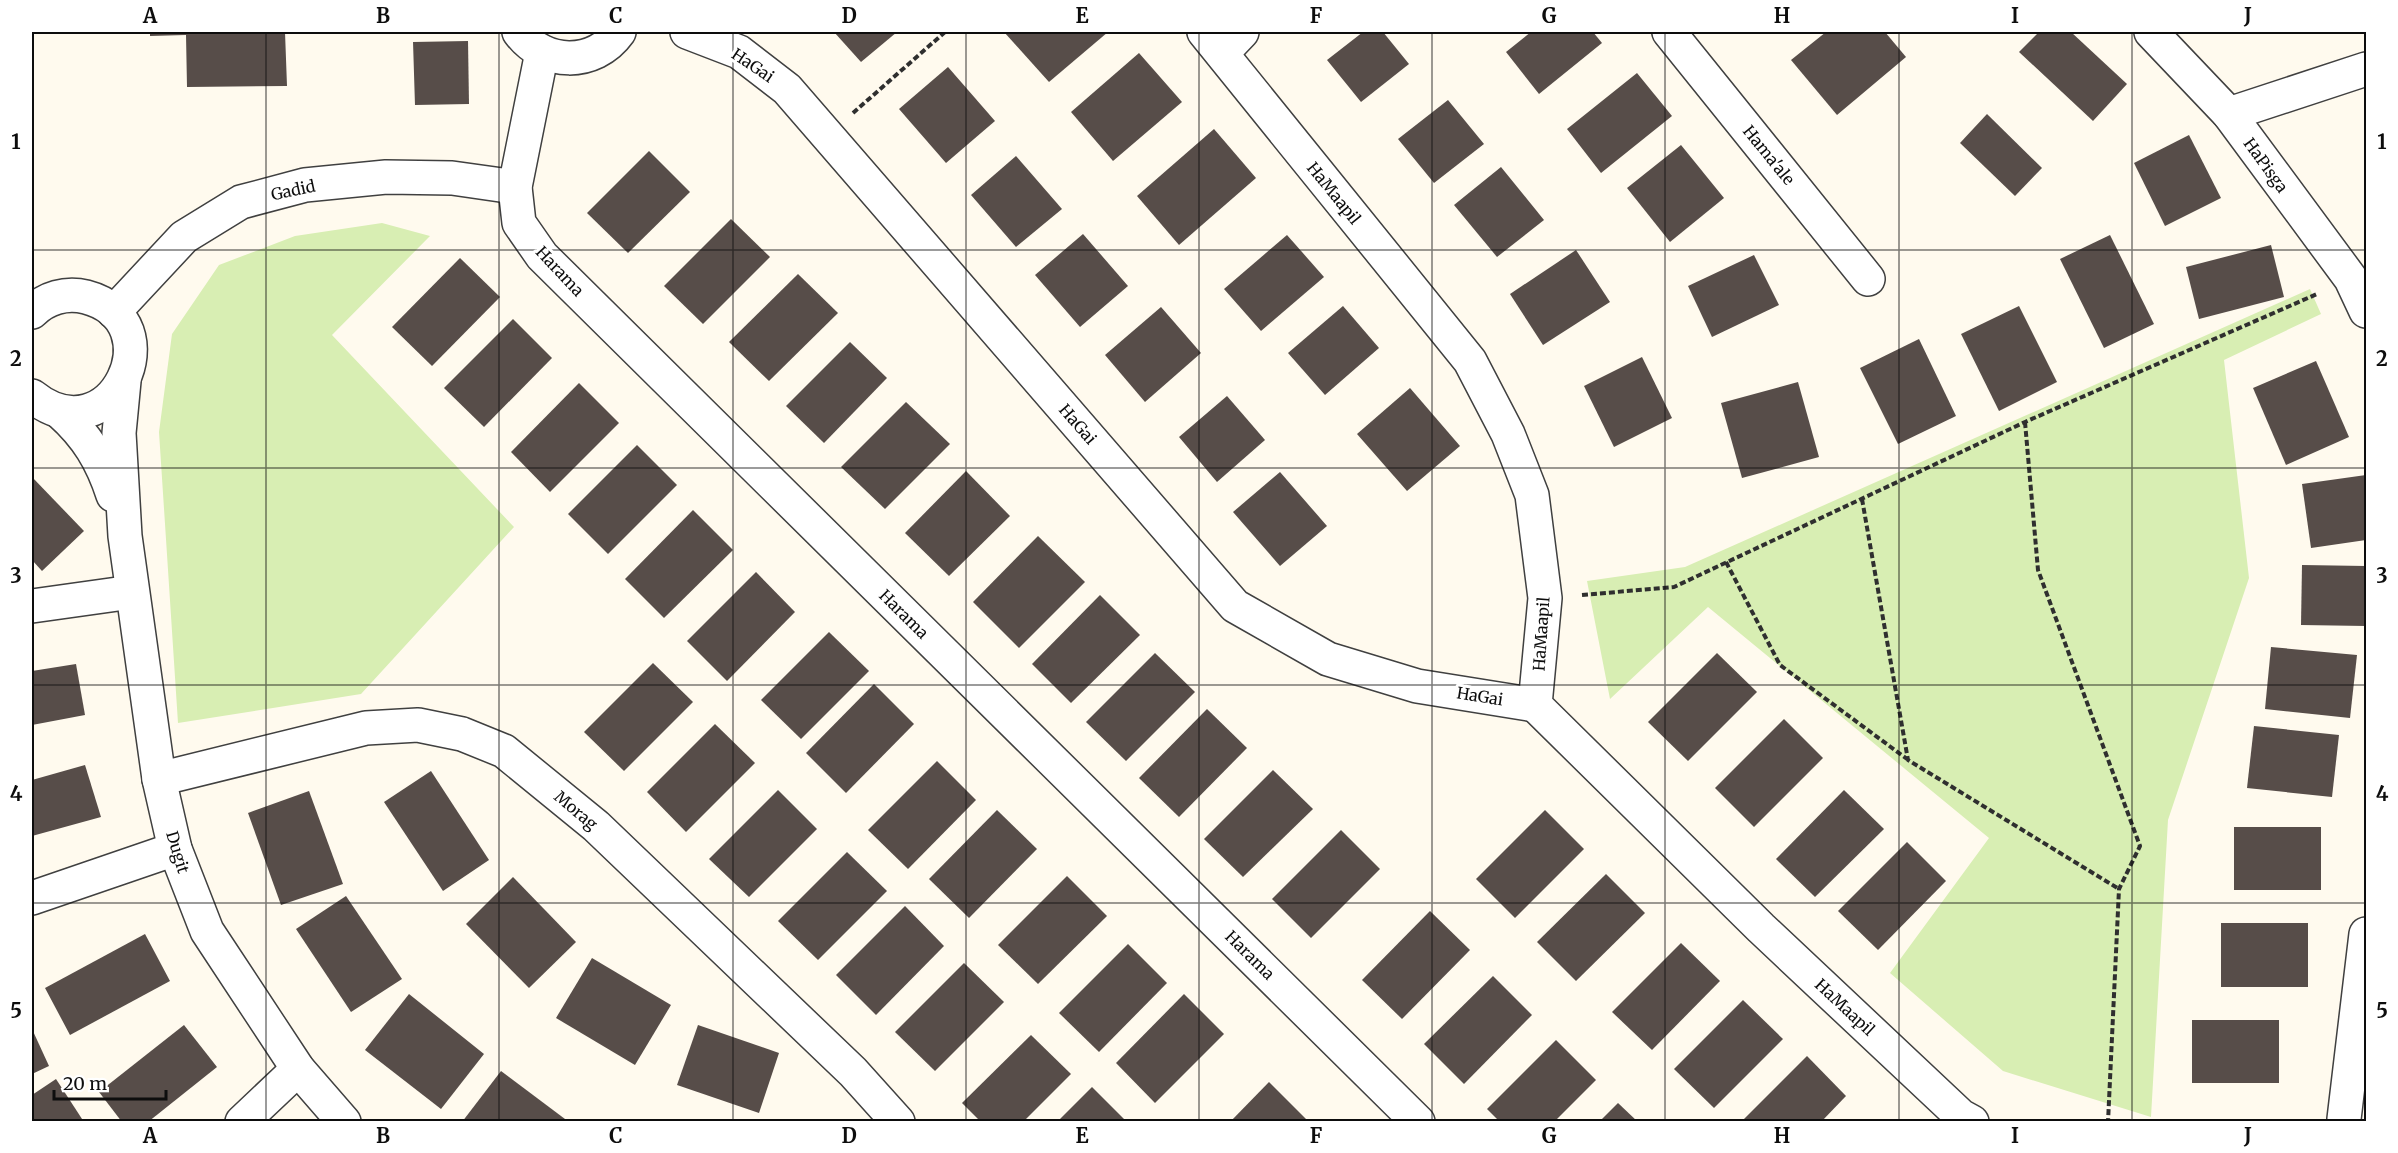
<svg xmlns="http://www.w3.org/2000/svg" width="2398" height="1153" font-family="Merriweather,serif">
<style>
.green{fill:#d8eeb3}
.building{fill:#574d49}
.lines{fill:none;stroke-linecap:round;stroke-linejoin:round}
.minor-casing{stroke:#404040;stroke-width:36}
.path{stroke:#2f2f2f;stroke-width:4;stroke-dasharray:6 3;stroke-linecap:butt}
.minor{stroke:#fff;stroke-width:33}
.grid{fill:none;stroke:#0d0d0d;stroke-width:1.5;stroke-opacity:0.55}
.labels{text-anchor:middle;stroke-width:6;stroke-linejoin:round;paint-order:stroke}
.street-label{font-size:16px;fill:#0d0d0d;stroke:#fff}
.neatline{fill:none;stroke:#0d0d0d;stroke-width:2}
.grid-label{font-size:20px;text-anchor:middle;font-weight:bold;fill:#0d0d0d}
</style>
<rect width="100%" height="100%" fill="#fffaee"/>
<g class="green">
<path d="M382 223 430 236 332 335 514 527 361 694 178 723 159 432 172 334 219 265 295 236Z"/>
<path d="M2310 289 2321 314 2224 360 2249 578 2168 820 2151 1117 2003 1071 1890 973 1989 838 1708 607 1610 699 1587 581 1685 567Z"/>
</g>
<g class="building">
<path d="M150 32H285L287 86 187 87 186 35 150 36Z"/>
<path d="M834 32H897L861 62Z"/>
<path d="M1004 32H1108L1049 82Z"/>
<path d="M1363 32H1383L1409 64 1361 102 1327 60Z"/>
<path d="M1531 32H1593L1602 43 1539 94 1506 52Z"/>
<path d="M1826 32H1885L1906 57 1837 115 1791 60Z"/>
<path d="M2039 32H2071L2127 84 2093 121 2019 52Z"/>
<path d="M468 41 469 104 415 105 413 42Z"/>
<path d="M1139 53 1182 102 1113 161 1071 112Z"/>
<path d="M948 67 995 121 946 163 899 109Z"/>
<path d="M1637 73 1672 116 1601 173 1567 129Z"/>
<path d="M1448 100 1484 144 1434 183 1398 139Z"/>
<path d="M1987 114 2042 168 2015 196 1960 143Z"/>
<path d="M1214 129 1256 178 1179 245 1137 196Z"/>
<path d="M2189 135 2221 198 2165 226 2134 163Z"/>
<path d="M1681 145 1724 198 1670 242 1627 188Z"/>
<path d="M649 151 690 192 628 253 587 213Z"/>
<path d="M1016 156 1062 209 1016 247 971 195Z"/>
<path d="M1501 167 1544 220 1497 257 1454 205Z"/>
<path d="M731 219 770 257 703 324 664 286Z"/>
<path d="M1083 234 1128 286 1080 327 1035 275Z"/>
<path d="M1287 235 1324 277 1261 331 1224 289Z"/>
<path d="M2110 235 2154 324 2104 348 2060 259Z"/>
<path d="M2271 245 2284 297 2199 319 2186 267Z"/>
<path d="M1576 250 1610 302 1543 345 1510 294Z"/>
<path d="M1754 255 1779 305 1712 337 1688 286Z"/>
<path d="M460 258 500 297 432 366 392 327Z"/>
<path d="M798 274 838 313 769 381 729 342Z"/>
<path d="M1343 306 1379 348 1325 395 1288 353Z"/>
<path d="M2019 306 2057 382 1999 411 1961 334Z"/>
<path d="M1161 307 1201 353 1145 402 1105 355Z"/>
<path d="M513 319 552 358 484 427 444 388Z"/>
<path d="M1919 339 1956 416 1898 444 1860 368Z"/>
<path d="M850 342 887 378 824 443 786 406Z"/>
<path d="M1642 357 1672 418 1614 447 1584 386Z"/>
<path d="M2316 361 2349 437 2286 465 2253 388Z"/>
<path d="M1798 382 1819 457 1742 478 1721 403Z"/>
<path d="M579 383 619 423 550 492 511 452Z"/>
<path d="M1410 388 1460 446 1407 491 1357 434Z"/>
<path d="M1227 396 1265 440 1217 482 1179 437Z"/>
<path d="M906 402 950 444 885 509 841 467Z"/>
<path d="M637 445 677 485 608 554 568 514Z"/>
<path d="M966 471 1010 516 949 576 905 533Z"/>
<path d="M1280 472 1327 526 1280 566 1233 512Z"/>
<path d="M2366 475V540L2311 548 2302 484Z"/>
<path d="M32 477 84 531 42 571 32 560Z"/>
<path d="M693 510 733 550 664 618 625 579Z"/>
<path d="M1038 536 1085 582 1019 648 973 602Z"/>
<path d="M2302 565 2366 566V626L2301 625Z"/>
<path d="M756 572 795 612 727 681 687 641Z"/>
<path d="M1100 595 1140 635 1071 703 1032 664Z"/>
<path d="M829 632 869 671 801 739 761 700Z"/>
<path d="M2271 647 2357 655 2350 718 2265 709Z"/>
<path d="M1155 653 1195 692 1126 761 1086 722Z"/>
<path d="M1717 653 1757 692 1688 761 1648 722Z"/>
<path d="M653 663 693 702 624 771 584 732Z"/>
<path d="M76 664 85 715 32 725V671Z"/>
<path d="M874 684 914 724 846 793 806 753Z"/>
<path d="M1207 709 1247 748 1179 817 1139 778Z"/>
<path d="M1784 719 1823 758 1754 827 1715 788Z"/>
<path d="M715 724 755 763 686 832 647 792Z"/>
<path d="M2254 726 2339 735 2332 797 2247 788Z"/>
<path d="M937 761 976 800 908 869 868 830Z"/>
<path d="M85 765 101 817 32 836V780Z"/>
<path d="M1273 770 1313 809 1243 877 1204 839Z"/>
<path d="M431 771 489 860 443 891 384 802Z"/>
<path d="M778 790 817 829 749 897 709 859Z"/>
<path d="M1844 790 1884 829 1815 897 1776 859Z"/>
<path d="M309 791 343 884 281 905 248 813Z"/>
<path d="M997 810 1037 849 969 918 929 879Z"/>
<path d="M1545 810 1584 849 1515 918 1476 879Z"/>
<rect x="2234" y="827" width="87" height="63"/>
<path d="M1341 830 1380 869 1311 938 1272 899Z"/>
<path d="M1907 842 1946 881 1878 950 1838 911Z"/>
<path d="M847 852 887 891 818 960 778 921Z"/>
<path d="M1606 874 1645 913 1576 981 1537 942Z"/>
<path d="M1067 876 1107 916 1038 984 998 945Z"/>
<path d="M513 877 576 942 529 988 466 924Z"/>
<path d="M346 896 402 979 351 1012 296 929Z"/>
<path d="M905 906 944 946 876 1015 836 975Z"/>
<path d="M1430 911 1470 950 1402 1019 1362 980Z"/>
<rect x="2221" y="923" width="87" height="64"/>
<path d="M145 934 170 981 70 1035 45 988Z"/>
<path d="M1681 943 1720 981 1652 1050 1612 1012Z"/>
<path d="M1128 944 1167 983 1099 1052 1059 1013Z"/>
<path d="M592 958 671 1005 635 1065 556 1018Z"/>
<path d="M964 963 1004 1002 935 1071 895 1032Z"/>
<path d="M1493 976 1532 1015 1464 1084 1424 1044Z"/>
<path d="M409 994 484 1054 441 1109 365 1050Z"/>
<path d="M1184 994 1224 1034 1155 1103 1116 1063Z"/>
<path d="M1743 1000 1783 1039 1714 1108 1674 1069Z"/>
<rect x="2192" y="1020" width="87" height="63"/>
<path d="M184 1025 217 1067 148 1122H122L99 1092Z"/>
<path d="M698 1025 779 1053 759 1113 677 1085Z"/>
<path d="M32 1029 49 1066 32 1074Z"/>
<path d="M1031 1035 1071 1074 1023 1122H981L962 1103Z"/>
<path d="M1556 1040 1596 1080 1554 1122H1500L1487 1109Z"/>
<path d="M1807 1056 1846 1096 1821 1122H1741Z"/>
<path d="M501 1071 569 1122H462Z"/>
<path d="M56 1079 84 1122H32V1095Z"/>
<path d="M1269 1082 1309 1122H1230Z"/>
<path d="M1092 1087 1127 1122H1057Z"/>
<path d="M1618 1103 1638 1122H1599Z"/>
</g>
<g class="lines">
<g class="minor-casing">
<g id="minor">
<path d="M519 32C544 66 594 67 619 32"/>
<path d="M687 32 739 52 787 89 1235 606 1328 659 1417 686 1535 705"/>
<path d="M1204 32 1470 361 1508 434 1532 495 1545 598 1535 705 1761 928 1961 1116 1972 1122"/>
<path d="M1669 32 1868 279"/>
<path d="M2151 32 2229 114 2351 279 2366 311"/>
<path d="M542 52 515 187 519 223 542 256 1418 1122"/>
<path d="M1222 53 1242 32"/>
<path d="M2229 114 2366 69"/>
<path d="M32 312C46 298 66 292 86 297 177 321 112 460 32 396"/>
<path d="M114 312 184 237 241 202 305 185 386 177 452 178 515 187"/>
<path d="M124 381 119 433 125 536 159 779 175 849 207 931 298 1069 344 1122"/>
<path d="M60 412C87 436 102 461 113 495"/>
<path d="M32 606 132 592"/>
<path d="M159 779 366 728 418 725 462 734 504 751 596 826 853 1072 898 1122"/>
<path d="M32 898 175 849"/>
<path d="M2344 1119 2366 934"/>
<path d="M242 1122 298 1069"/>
</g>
</g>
<g class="path">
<path d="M853 113 945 32"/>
<path d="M2025 422 2038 570 2140 846 2119 889 2108 1122"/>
<path d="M1862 499 1908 760 2119 889"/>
<path d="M1726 562 1780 665 1907 759"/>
<path d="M1582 595 1674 587 2025 422 2317 294"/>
</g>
<use href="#minor" class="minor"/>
</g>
<path class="grid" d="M266 32V1122M499 32V1122M733 32V1122M966 32V1122M1199 32V1122M1432 32V1122M1665 32V1122M1899 32V1122M2132 32V1122M32 250H2366M32 468H2366M32 685H2366M32 903H2366"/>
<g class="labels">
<g class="street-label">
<text transform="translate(753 65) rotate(34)" y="6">HaGai</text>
<text transform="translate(1769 155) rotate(51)" y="6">Hama'ale</text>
<text transform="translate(2266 165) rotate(54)" y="6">HaPisga</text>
<text transform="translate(293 190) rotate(-12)" y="6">Gadid</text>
<text transform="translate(1334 193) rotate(51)" y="6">HaMaapil</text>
<text transform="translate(560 271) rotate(47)" y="6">Harama</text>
<text transform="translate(1078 424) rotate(49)" y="6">HaGai</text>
<text transform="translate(904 614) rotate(45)" y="6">Harama</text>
<text transform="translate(1541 634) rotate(-86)" y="6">HaMaapil</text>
<text transform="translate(1480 696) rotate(9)" y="6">HaGai</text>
<text transform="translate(576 810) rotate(40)" y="6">Morag</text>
<text transform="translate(178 852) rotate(73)" y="6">Dugit</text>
<text transform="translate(1250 955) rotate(45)" y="6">Harama</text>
<text transform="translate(1845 1007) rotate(43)" y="6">HaMaapil</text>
</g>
</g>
<rect width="2398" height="1153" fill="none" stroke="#ffffff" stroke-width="66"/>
<path d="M54 1090v9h112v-9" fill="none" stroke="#0d0d0d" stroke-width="3"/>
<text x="63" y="1090" font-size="18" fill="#0d0d0d" stroke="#ffffff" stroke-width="4.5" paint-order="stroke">20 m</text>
<rect x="33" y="33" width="2332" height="1087" class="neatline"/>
<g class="grid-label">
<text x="150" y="23">A</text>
<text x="383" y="23">B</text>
<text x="616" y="23">C</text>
<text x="849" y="23">D</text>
<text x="1082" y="23">E</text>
<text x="1316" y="23">F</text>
<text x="1549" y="23">G</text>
<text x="1782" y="23">H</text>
<text x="2015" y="23">I</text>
<text x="2248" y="23">J</text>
<text x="16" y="149">1</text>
<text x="2382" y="149">1</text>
<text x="16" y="366">2</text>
<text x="2382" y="366">2</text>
<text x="16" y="583">3</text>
<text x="2382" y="583">3</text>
<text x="16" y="801">4</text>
<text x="2382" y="801">4</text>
<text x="16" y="1018">5</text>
<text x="2382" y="1018">5</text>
<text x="150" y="1143">A</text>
<text x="383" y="1143">B</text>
<text x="616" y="1143">C</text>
<text x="849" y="1143">D</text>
<text x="1082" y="1143">E</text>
<text x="1316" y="1143">F</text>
<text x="1549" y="1143">G</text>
<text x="1782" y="1143">H</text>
<text x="2015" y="1143">I</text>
<text x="2248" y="1143">J</text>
</g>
</svg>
